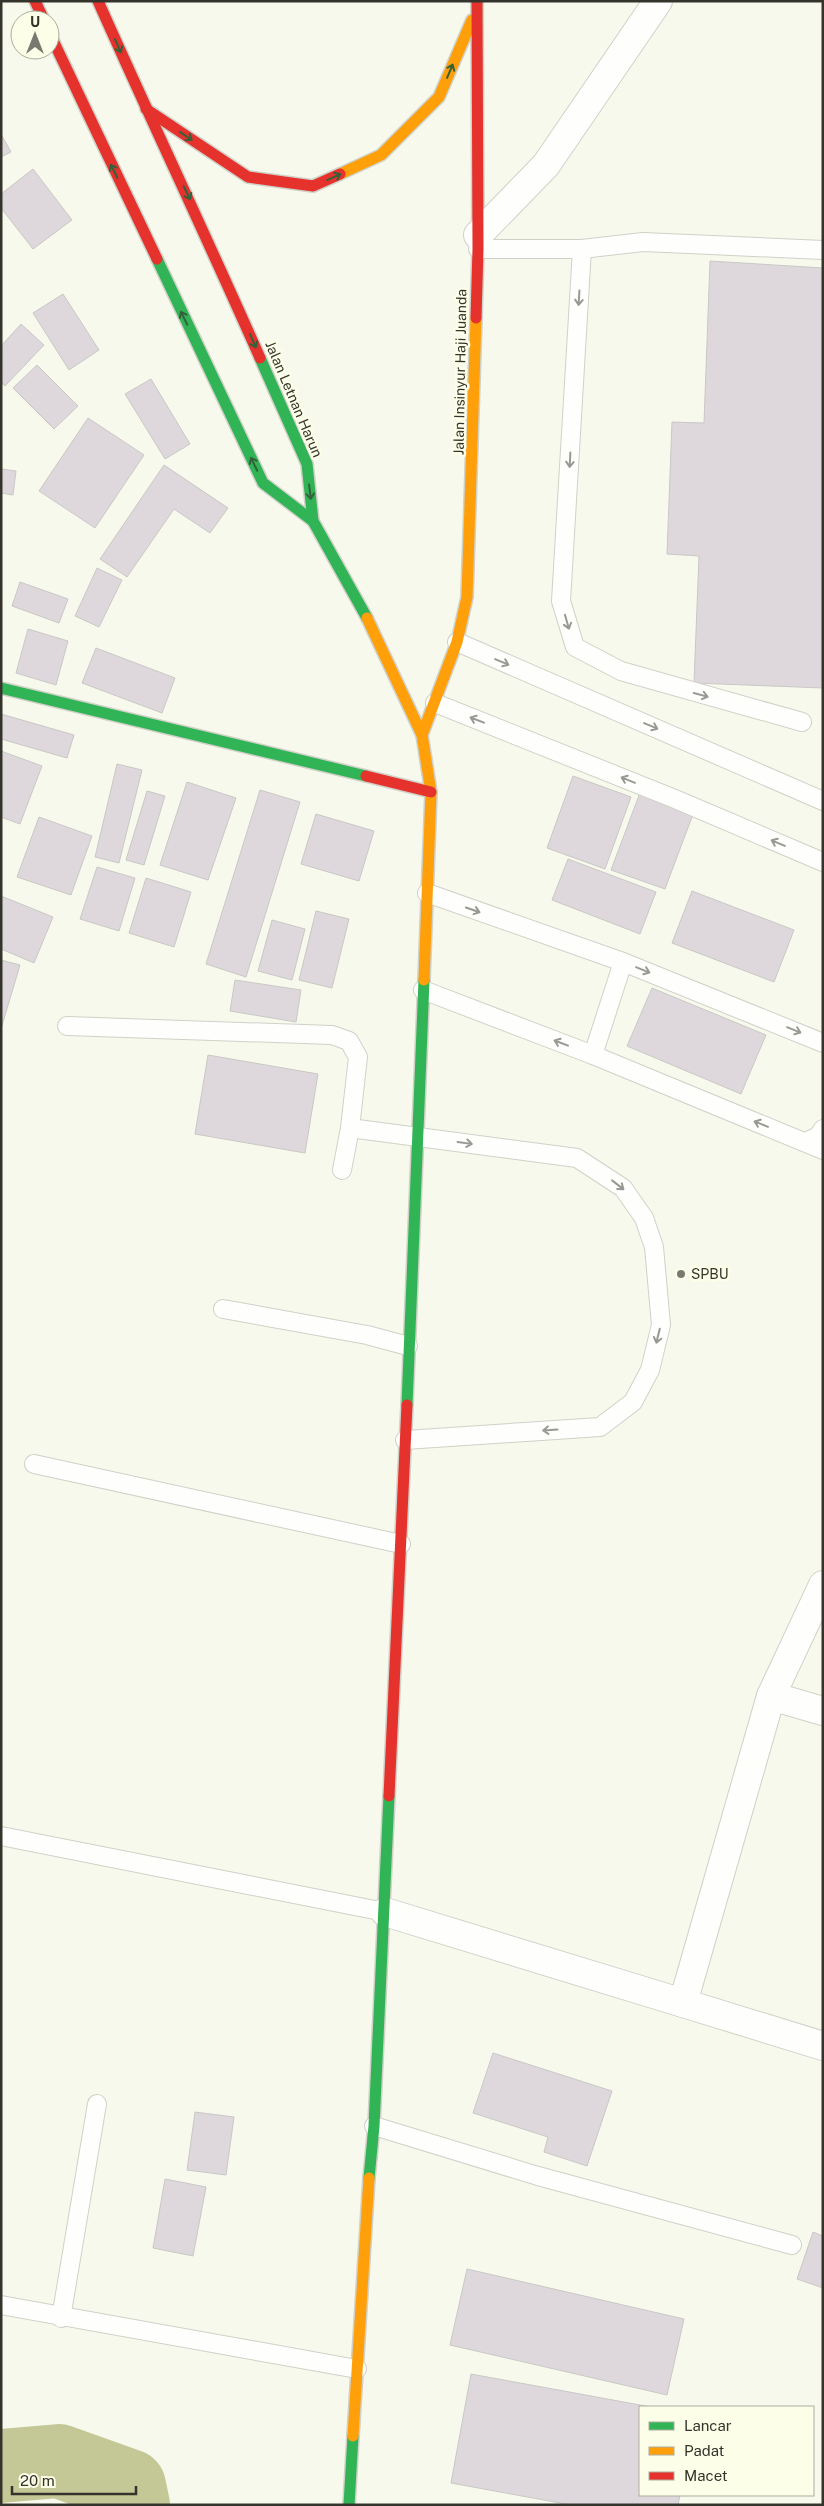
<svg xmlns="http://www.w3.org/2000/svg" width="824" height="2506" font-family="'Public Sans',sans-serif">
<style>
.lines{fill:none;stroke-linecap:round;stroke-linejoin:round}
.river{stroke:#c4c796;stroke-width:74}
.building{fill:#ded8dd;stroke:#c9c8c5}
.lane-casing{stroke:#d0d1c8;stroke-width:20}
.street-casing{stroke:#d0d1c8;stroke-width:30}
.fast-casing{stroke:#d0d1c8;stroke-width:14}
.slow-casing{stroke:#d0d1c8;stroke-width:14}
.jam-casing{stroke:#d0d1c8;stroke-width:14}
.lane{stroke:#fefefc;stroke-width:18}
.street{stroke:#fefefc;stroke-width:28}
.fast{stroke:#30b455;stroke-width:11}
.slow{stroke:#ff9f0a;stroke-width:11}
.jam{stroke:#e5322d;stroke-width:11}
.oneway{stroke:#33613a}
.oneway2{stroke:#999994}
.poi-dot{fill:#797970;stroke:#fcfee8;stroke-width:2}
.labels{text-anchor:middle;stroke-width:5;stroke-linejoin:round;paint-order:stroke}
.street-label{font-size:14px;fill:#34342c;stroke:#fcfee8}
.poi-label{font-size:14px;fill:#34342c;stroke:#fcfee8;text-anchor:start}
</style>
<rect width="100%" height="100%" fill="#f8f9ed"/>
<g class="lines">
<path class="river" d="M1 2466 59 2461 129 2486 133 2505"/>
</g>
<g class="building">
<path d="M1 134 11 152 1 157Z"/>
<path d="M33 169 72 220 33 249 1 208V194Z"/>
<path d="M710 261 823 268V688L694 683 699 556 667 554 672 422 704 423Z"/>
<path d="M63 294 99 350 69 370 33 313Z"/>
<path d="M21 324 44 345 5 386 1 382V346Z"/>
<path d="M37 365 78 406 54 429 13 388Z"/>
<path d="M151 379 190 444 165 459 125 394Z"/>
<path d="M88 418 144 455 95 528 39 491Z"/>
<path d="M164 465 228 508 210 533 174 509 127 577 100 559Z"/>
<path d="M1 469 16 471 13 495 1 493Z"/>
<path d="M97 568 122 580 99 627 75 616Z"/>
<path d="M20 582 68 599 59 623 12 606Z"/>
<path d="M28 629 68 641 56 685 16 673Z"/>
<path d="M96 648 175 678 162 713 82 683Z"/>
<path d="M1 714 74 735 67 758 1 739Z"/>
<path d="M1 751 42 766 20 824 1 817Z"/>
<path d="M117 764 142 770 119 863 95 857Z"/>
<path d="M573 776 631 797 605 869 547 848Z"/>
<path d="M187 782 236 798 208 880 160 865Z"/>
<path d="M260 790 300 802 246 977 206 964Z"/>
<path d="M641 790 695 809 665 889 611 870Z"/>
<path d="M147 791 165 796 144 865 126 860Z"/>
<path d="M316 814 374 831 359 881 301 864Z"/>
<path d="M39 817 92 836 71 895 17 877Z"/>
<path d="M568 859 656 892 640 934 552 900Z"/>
<path d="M97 867 135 878 119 931 80 919Z"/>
<path d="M146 878 191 892 174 947 129 933Z"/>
<path d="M692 891 794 930 774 982 672 943Z"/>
<path d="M1 896 53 917 34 963 1 949Z"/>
<path d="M316 911 349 919 332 988 299 980Z"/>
<path d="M272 920 305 929 292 980 258 971Z"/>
<path d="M1 960 20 965 1 1029Z"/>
<path d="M235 980 301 990 296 1022 230 1011Z"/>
<path d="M652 988 766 1035 741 1094 627 1046Z"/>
<path d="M208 1055 318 1074 305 1153 195 1134Z"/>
<path d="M493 2053 612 2091 587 2166 544 2152 548 2137 473 2113Z"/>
<path d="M195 2112 234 2117 226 2175 187 2170Z"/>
<path d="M165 2179 206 2187 193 2256 153 2248Z"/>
<path d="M813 2232 823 2236V2288L797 2279Z"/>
<path d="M467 2269 684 2319 667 2395 450 2345Z"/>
<path d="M471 2374 651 2407H640V2495H680L678 2505H571L451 2483Z"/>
</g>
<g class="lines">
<g class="lane-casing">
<g id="lane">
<path d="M478 249H582L643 242 823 250"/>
<path d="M582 249 561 601 575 647 621 671 802 722"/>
<path d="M457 642 823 801"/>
<path d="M435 703 675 799 823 862"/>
<path d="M427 893 623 962 823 1043"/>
<path d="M423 990 593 1055 823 1150"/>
<path d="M67 1026 332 1035 349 1041 358 1057 350 1128 342 1170"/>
<path d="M593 1055 623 962"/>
<path d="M350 1128 577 1158 623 1188 644 1218 654 1247 661 1325 650 1370 633 1402 600 1427 405 1440"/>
<path d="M806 1142 818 1136 823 1129"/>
<path d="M223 1309 367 1335 408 1346"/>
<path d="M34 1464 401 1544"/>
<path d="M1 1836 385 1912"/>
<path d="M374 2126 538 2176 792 2245"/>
<path d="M1 2305 357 2369"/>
<path d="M61 2318 97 2104"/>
</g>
</g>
<g class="street-casing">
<g id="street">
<path d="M478 235 546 165 658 1"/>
<path d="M823 1585 771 1696 683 2003 823 2046"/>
<path d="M771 1696 823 1711"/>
<path d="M385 1912 683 2003"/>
</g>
</g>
<g class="fast-casing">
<g id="fast">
<path d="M157 259 263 483 313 521"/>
<path d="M260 358 307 464 313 521 367 618"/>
<path d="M1 688 366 776"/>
<path d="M407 1405 424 980"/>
<path d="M369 2178 374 2126 389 1796"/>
<path d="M349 2505 353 2436"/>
</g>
</g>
<g class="slow-casing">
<g id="slow">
<path d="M340 174 381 155 439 97 472 20"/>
<path d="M367 618 422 735 431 792 424 980"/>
<path d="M422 735 457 642 467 597 476 318"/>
<path d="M353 2436 369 2178"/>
</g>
</g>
<g class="jam-casing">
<g id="jam">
<path d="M35 1 44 20"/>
<path d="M98 1C151 120 207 238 260 358"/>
<path d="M50 34 157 259"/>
<path d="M146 109 248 177 313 186 340 174"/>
<path d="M476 318 478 249 477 1"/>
<path d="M366 776 431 792"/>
<path d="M389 1796 407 1405"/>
</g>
</g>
<use href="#lane" class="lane"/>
<use href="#street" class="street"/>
<use href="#fast" class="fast"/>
<use href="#slow" class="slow"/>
<use href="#jam" class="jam"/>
</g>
<defs><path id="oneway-shaft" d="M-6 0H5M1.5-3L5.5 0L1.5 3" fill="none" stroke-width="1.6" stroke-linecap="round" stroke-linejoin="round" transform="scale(1.25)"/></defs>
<g class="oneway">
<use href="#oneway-shaft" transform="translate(118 46) rotate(66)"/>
<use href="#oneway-shaft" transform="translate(450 71) rotate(-67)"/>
<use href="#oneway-shaft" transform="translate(186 136) rotate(34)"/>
<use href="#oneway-shaft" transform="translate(114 171) rotate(-116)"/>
<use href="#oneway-shaft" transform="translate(334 177) rotate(-24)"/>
<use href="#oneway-shaft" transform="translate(187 193) rotate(64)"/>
<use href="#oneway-shaft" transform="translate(184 318) rotate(-116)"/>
<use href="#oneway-shaft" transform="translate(253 341) rotate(66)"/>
<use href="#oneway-shaft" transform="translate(254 464) rotate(-116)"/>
<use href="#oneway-shaft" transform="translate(310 492) rotate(83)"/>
</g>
<g class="oneway2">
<use href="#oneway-shaft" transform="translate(579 298) rotate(93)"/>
<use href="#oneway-shaft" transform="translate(570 460) rotate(93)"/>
<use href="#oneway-shaft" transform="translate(567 622) rotate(74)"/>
<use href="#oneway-shaft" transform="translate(502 662) rotate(23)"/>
<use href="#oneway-shaft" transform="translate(701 695) rotate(15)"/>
<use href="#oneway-shaft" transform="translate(477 720) rotate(-159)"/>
<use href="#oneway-shaft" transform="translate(651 726) rotate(23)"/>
<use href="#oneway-shaft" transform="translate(628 780) rotate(-158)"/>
<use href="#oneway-shaft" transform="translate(778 843) rotate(-157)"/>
<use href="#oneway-shaft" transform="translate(473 910) rotate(19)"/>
<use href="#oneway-shaft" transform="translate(643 970) rotate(22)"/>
<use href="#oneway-shaft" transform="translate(794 1030) rotate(22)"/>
<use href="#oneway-shaft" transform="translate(561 1043) rotate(-159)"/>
<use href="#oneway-shaft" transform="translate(761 1124) rotate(-158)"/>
<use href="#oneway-shaft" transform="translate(465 1143) rotate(8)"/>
<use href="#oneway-shaft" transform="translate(618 1185) rotate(38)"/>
<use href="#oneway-shaft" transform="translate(658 1336) rotate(104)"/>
<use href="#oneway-shaft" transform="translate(550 1430) rotate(176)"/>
</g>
<circle class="poi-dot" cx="681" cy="1274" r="5"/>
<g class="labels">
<g class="street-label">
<text transform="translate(460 372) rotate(-89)" y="5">Jalan Insinyur Haji Juanda</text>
<text transform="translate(294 399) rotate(67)" y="5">Jalan Letnan Harun</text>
</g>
<g class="poi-label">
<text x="691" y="1279">SPBU</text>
</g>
</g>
<rect width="824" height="2506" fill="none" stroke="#34342c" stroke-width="5"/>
<rect x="639" y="2406" width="175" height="90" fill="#fcfee8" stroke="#acad9d"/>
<rect x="649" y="2422" width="25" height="8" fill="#30b455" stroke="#acad9d"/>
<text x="684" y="2431" font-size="15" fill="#34342c">Lancar</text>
<rect x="649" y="2447" width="25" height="8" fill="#ff9f0a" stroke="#acad9d"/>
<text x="684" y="2456" font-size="15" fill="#34342c">Padat</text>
<rect x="649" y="2472" width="25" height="8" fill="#e5322d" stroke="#acad9d"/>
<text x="684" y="2481" font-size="15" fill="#34342c">Macet</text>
<g transform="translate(35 35)"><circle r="24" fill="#fcfee8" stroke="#acad9d"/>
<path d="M0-4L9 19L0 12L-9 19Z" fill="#797970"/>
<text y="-8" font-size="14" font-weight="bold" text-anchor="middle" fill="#34342c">U</text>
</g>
<path d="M12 2486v8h124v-8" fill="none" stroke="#34342c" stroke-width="2.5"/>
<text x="20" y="2486" font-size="15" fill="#34342c" stroke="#fcfee8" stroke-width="4" paint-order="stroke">20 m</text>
</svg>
